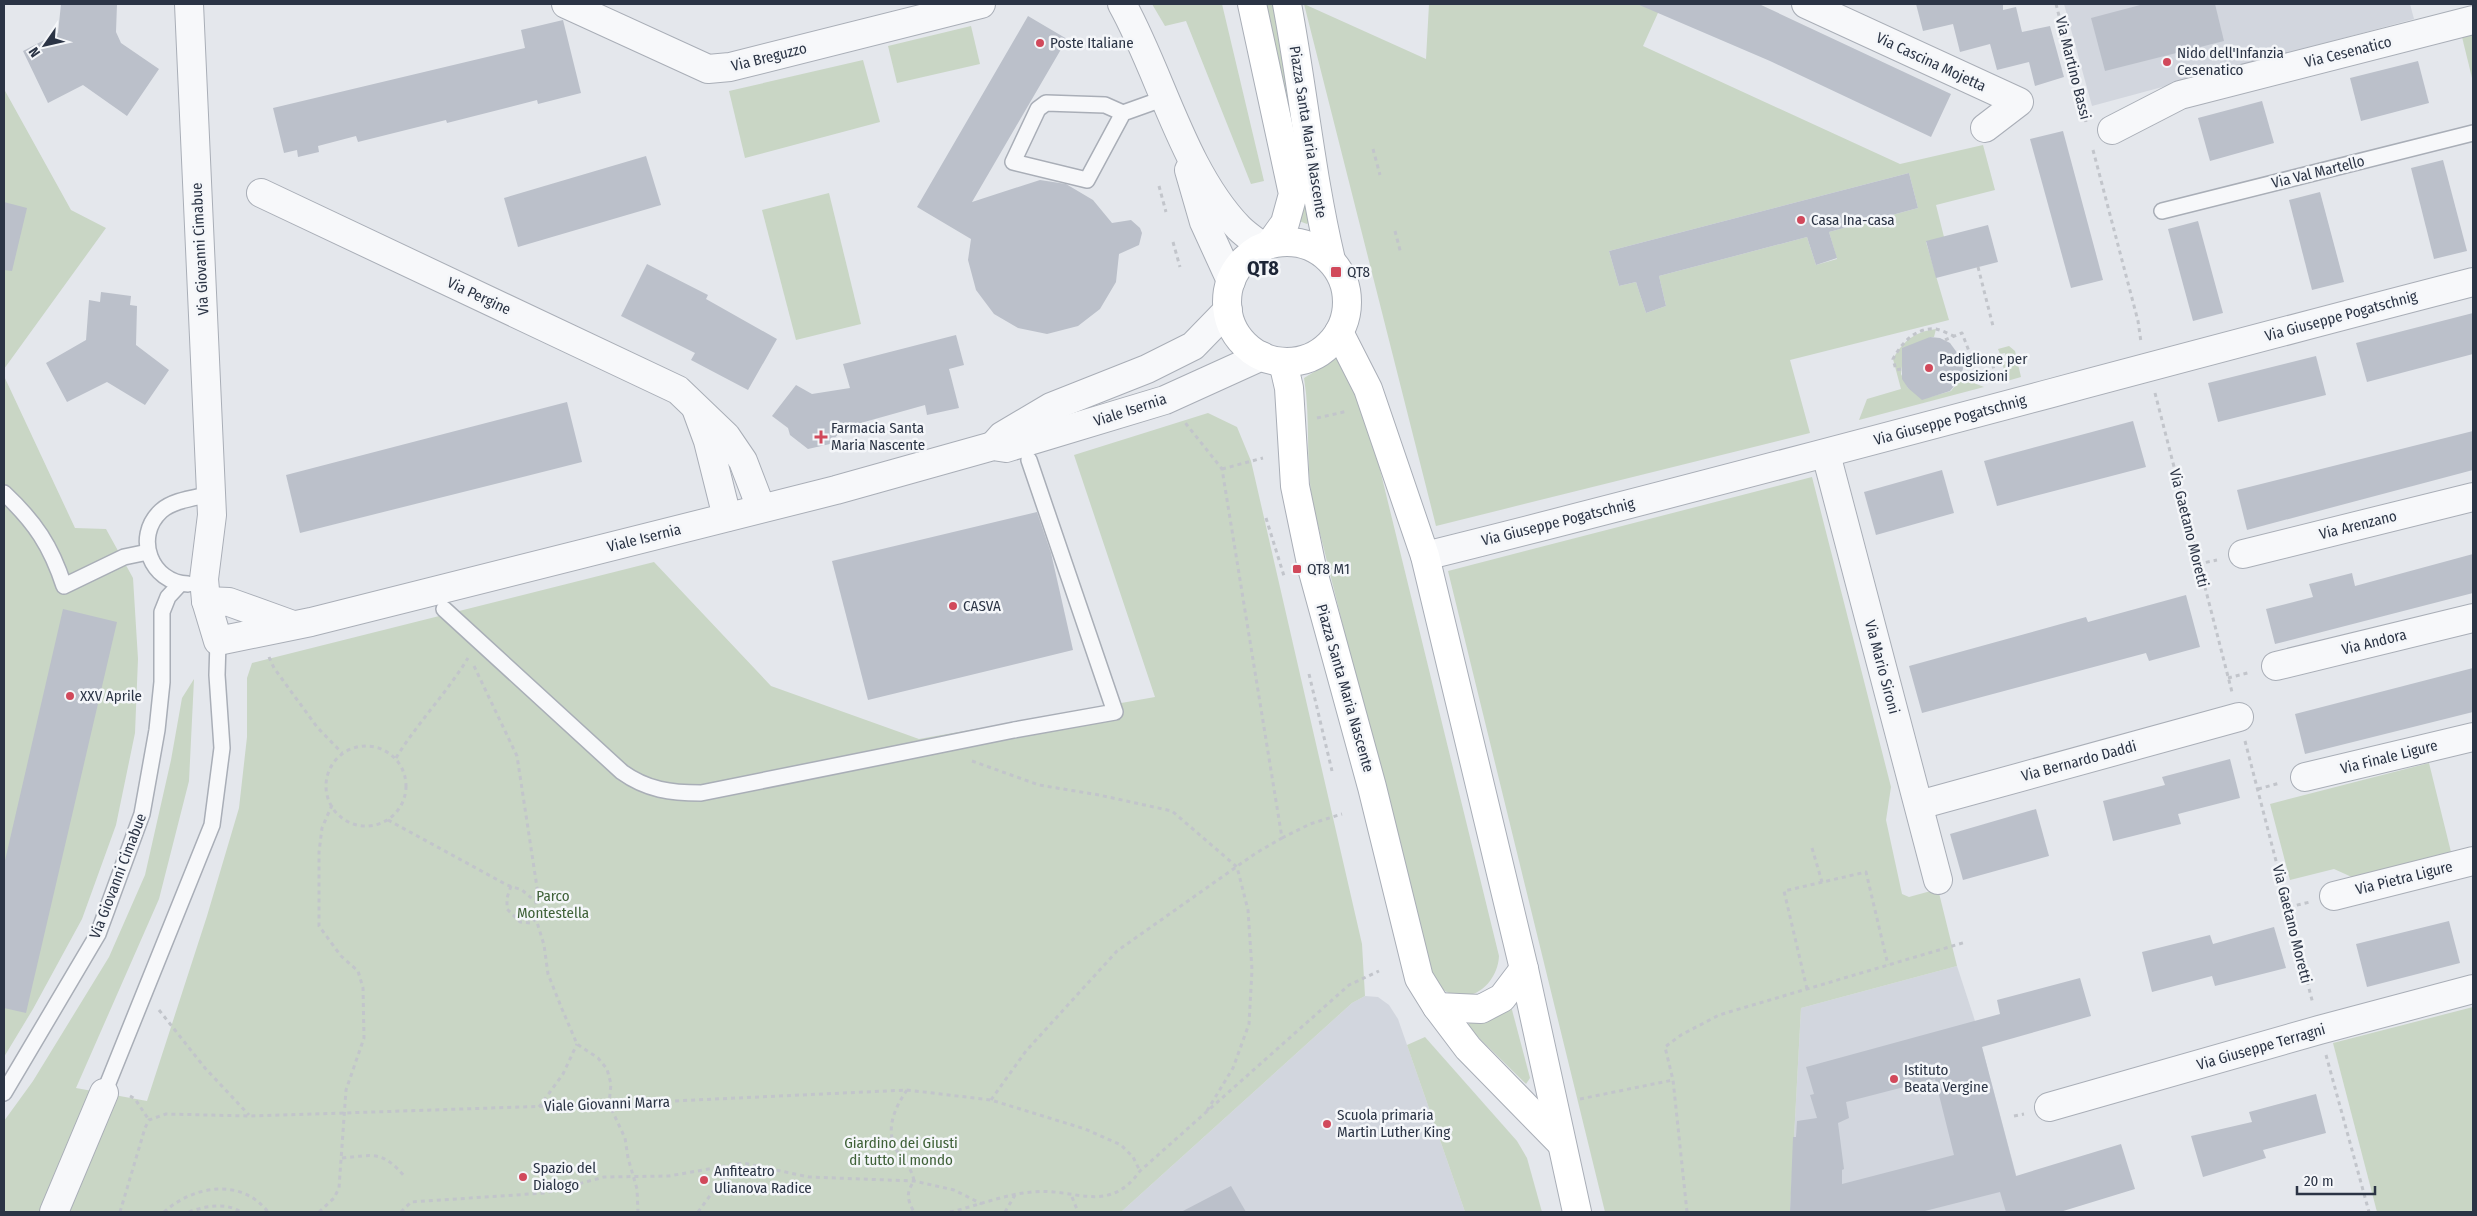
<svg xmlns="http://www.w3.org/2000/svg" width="2477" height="1216" font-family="'Fira Sans Condensed',sans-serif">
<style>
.built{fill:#d2d6de}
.green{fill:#c9d6c5;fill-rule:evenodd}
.building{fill:#bbc0ca;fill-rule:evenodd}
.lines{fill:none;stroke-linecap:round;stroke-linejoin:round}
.lane-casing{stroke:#a9aeb7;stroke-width:18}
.street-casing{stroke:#a9aeb7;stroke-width:30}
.secondary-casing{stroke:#a9aeb7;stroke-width:30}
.path{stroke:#c2c5cb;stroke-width:3;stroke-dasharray:4 4;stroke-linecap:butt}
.lane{stroke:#f7f8fa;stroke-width:15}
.street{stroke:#f7f8fa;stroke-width:28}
.secondary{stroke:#fff;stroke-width:28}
.poi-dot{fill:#d1495b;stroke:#f4f6f9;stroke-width:2}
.labels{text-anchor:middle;stroke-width:5;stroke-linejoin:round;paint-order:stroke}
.poi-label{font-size:15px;fill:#2b3445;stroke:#f4f6f9;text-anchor:start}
.street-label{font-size:15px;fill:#2b3445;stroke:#f4f6f9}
.park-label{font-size:15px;fill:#3f6138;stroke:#f4f6f9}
.district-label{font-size:20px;font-weight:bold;fill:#1d2536;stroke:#f4f6f9}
</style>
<rect width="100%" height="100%" fill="#e4e7ec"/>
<g class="built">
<path d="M2064 4H2410L2414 19 2092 106Z"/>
<path d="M1957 966 1975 1021 2026 1212H1790L1801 1008Z"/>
<path d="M1365 996 1378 997 1389 1005 1398 1019 1465 1212H1121L1352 1003Z"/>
</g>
<g class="green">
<path d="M1152 4H1222L1264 181 1251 184 1186 21 1165 26Z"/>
<path d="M1259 4H1275L1308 183 1309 222 1307 224 1299 221Z"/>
<path d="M1304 4 1426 59 1429 4H1662L1643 46 1900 164 1983 145 1995 190 1936 205 1944 237 1926 242 1949 320 1790 360 1810 433 1436 526ZM1909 173 1918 208 1829 232 1837 259 1816 265 1807 237 1659 276 1666 306 1646 313 1636 282 1619 286 1609 251Z"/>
<path d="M971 26 980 64 897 83 888 46Z"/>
<path d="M2473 34V82L2462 37Z"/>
<path d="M863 60 880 122 745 158 729 91Z"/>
<path d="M4 89 71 210 106 228 4 369Z"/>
<path d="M829 193 861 324 796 340 762 210Z"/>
<path d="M1936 329 1934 337H1930L1903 358 1901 374 1908 388 1930 397 1951 391 1961 378 1984 387 1859 420 1867 399 1901 389 1893 359C1903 341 1914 332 1936 329Z"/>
<path d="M2009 346 2015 351 2021 377 2007 381 2002 362 2007 361 2005 353 2000 354 1998 349Z"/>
<path d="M1337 358 1357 394 1374 445 1499 956C1498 982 1472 1007 1445 991 1438 986 1434 979 1429 973L1313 505C1305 463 1311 420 1304 378Z"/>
<path d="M4 376 75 528 106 529 133 578 138 659 135 733 116 825 82 919 33 1009 4 1057Z"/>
<path d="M1208 413 1237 427 1251 461 1362 944 1365 996 1352 1003 1121 1212H4V1121L33 1081 109 957 145 875 171 760 182 698 194 679 189 781 159 899 76 1088 147 1101 207 916 239 808 247 737V678L252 663 654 562 771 686 919 739 1155 697 1074 455Z"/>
<path d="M1812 477 1891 787 1886 820 1902 894 1909 897 1938 889 1957 966 1801 1008 1790 1212H1605L1448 571Z"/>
<path d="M2429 763 2451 852 2354 878 2334 869 2290 880 2270 804Z"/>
<path d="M1511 1006 1530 1078 1526 1084 1468 1027 1470 1021Z"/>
<path d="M2473 1007V1212H2377L2333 1043Z"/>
<path d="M1425 1037 1517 1141 1527 1158 1542 1212H1465L1407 1045Z"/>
</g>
<g class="building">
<path d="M61 4H117L116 32 121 43 159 69 127 116 83 85 48 103 23 51 58 33Z"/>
<path d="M1637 4H1759L1951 94 1931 137 1770 61Z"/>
<path d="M1916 4H2003V10L2016 7 2022 32 2050 26 2064 77 2035 86 2029 62 1997 70 1990 44 1960 52 1953 24 1923 31Z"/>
<path d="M2144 4H2215L2224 41 2105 71 2091 18Z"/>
<path d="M1028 16 1067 39 972 202 1040 180 1066 184 1093 200 1112 223 1131 220 1140 228 1142 233 1139 245 1119 254 1116 282 1100 309 1078 326 1047 334 1018 328 994 314 976 290 968 260 971 239 917 207Z"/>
<path d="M563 20 581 93 538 104 537 100 447 123 446 120 358 142 356 136 318 146 319 152 298 157 297 150 284 153 273 108 525 48 521 30Z"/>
<path d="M2418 61 2429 103 2361 121 2350 78Z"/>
<path d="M2262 101 2274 143 2210 161 2198 118Z"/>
<path d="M2063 131 2103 280 2071 288 2030 139Z"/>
<path d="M646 156 661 205 518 247 504 198Z"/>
<path d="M2443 160 2467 251 2434 259 2411 168Z"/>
<path d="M1909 173 1918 208 1829 232 1837 258 1816 265 1807 237 1659 276 1666 306 1646 313 1636 282 1619 286 1609 251Z"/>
<path d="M2320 192 2344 282 2312 290 2289 200Z"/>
<path d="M4 202 27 208 12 271 4 270Z"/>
<path d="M2198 221 2223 313 2193 321 2168 229Z"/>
<path d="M1988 225 1998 262 1936 278 1926 241Z"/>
<path d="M647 264 708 295 706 299 777 339 748 390 691 360 695 353 621 316Z"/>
<path d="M101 292 131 296 130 305 137 306 136 345 169 370 145 405 107 382 67 402 46 363 86 340 89 300 100 302Z"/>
<path d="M2473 313V354L2367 382 2356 343Z"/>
<path d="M956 335 964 365 949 369 959 408 927 415 925 405 843 428 830 444 808 449 790 435 788 428 772 416 796 385 812 394 850 388 843 364Z"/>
<path d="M1930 337 1940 338 1950 343 1961 358 1963 368 1961 378 1950 391 1922 400 1908 388 1902 379V348Z"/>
<path d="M2316 356 2326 395 2218 422 2208 383Z"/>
<path d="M567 402 582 462 300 533 286 475Z"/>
<path d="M2133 421 2146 467 1997 506 1984 461Z"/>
<path d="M2473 431V470L2247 530 2237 490Z"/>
<path d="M1942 470 1954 513 1876 535 1864 492Z"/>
<path d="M1037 512 1051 553 1073 650 868 700 832 561Z"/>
<path d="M2473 554V593L2275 644 2266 609 2313 597 2309 584 2352 573 2355 586Z"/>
<path d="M2186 595 2200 647 2149 661 2146 653 1922 713 1909 666 2086 617 2088 622Z"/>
<path d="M63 609 117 622 26 1013 4 1008V865Z"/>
<path d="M2473 668V712L2305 754 2295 714Z"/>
<path d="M2230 759 2240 798 2178 814 2181 824 2113 841 2103 801 2165 785 2162 777Z"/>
<path d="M2036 809 2049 856 1963 880 1950 834Z"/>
<path d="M2449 921 2460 963 2367 987 2356 944Z"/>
<path d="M2274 927 2286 968 2215 986 2212 976 2152 992 2142 952 2210 935 2213 944Z"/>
<path d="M2080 978 2091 1016 1982 1047 2016 1176 2121 1144 2135 1189 2060 1212H2006L2000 1192 1921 1212H1790L1793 1137H1796L1797 1121 1817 1118 1810 1095 1814 1094 1806 1067 2000 1014 1997 1000ZM1935 1079 1954 1155 1842 1184V1170L1844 1169 1838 1123 1849 1118 1846 1102Z"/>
<path d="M2316 1094 2326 1133 2263 1150 2266 1158 2203 1177 2191 1136 2252 1122 2249 1112Z"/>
<path d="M1231 1186 1246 1212H1181Z"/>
</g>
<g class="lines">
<g class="lane-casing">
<g id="lane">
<path d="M1123 113 1105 105 1046 103 1038 109 1013 162 1087 180 1123 113 1165 98"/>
<path d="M2162 211 2473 133"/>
<path d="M4 493C35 522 51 546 64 586L124 557 148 552"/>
<path d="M188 584C151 583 133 537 161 511 173 500 195 498 211 494"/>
<path d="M444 609 622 772C647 790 671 793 701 793L1014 730 1115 712 1029 460"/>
<path d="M4 1093 98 934 142 814 157 730 162 682V612L168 597 180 584"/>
<path d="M104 1093 212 825 222 748 217 675 218 641"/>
</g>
</g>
<g class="street-casing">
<g id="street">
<path d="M189 4 212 515 204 579 206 601 218 641 311 622 836 490 993 446 1006 448 1165 400 1262 356"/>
<path d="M566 4 708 69 730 67 981 4"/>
<path d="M1122 4C1161 74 1183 170 1239 228 1246 235 1255 241 1263 247"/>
<path d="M1806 4 2019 102 1985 128"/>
<path d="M2112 130 2180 95 2473 20"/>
<path d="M1189 170 1204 222 1231 281"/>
<path d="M261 193 678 390 726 436 743 461 761 508"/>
<path d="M697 411 708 441 727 517"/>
<path d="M994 445 1002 436 1051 407 1147 369 1193 346 1228 310"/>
<path d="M1826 454 1938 880"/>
<path d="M2243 554 2473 497"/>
<path d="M1425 556C1776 469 2124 372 2473 282"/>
<path d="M206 601 229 602 293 625"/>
<path d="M2276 666 2473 618"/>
<path d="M2305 777 2473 737"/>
<path d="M1919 805 2239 717"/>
<path d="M2334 896 2473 861"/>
<path d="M2049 1107 2319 1030 2473 989"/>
<path d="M54 1212 104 1093"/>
</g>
</g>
<g class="secondary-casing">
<g id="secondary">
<path d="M1252 4 1293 194 1285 223 1270 244"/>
<path d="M1287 4C1303 89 1311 176 1331 260"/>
<circle cx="1287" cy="302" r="60"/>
<path d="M1339 332 1368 389 1425 556 1524 969 1577 1212"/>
<path d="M1283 362 1289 388 1295 486 1312 568 1372 787 1419 978 1437 1007 1468 1048 1560 1142"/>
<path d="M1437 1007 1481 1009 1502 998 1524 969"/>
</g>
</g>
<g class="path">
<path d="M2056 4 2086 122"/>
<path d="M1373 149 1380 175"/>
<path d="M2093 150 2138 321 2141 342"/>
<path d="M1159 186 1166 212"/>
<path d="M1395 231 1401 254"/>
<path d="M1173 242 1180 267"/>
<path d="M1978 267 1993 326"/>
<path d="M1945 340 1962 333 1972 359 1991 358 1995 374 2001 373 2002 379"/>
<path d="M1901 369 1896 370 1893 359C1901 344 1915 327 1936 329 1941 330 1949 334 1954 336"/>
<path d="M2155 393 2232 692"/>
<path d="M1317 418 1348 411"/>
<path d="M1222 469 1263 458"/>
<path d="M1266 518 1284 576"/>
<path d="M2198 564 2217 560"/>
<path d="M269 657 274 668 317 727 342 753"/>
<path d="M474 666 517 756 538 894 536 902"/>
<path d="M1309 674 1332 771"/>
<path d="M2228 678 2251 672"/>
<path d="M2245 741 2313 1004"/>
<circle cx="366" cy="786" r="40"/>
<path d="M396 758C418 722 446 694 468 658"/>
<path d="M972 761 1039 785 1099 795 1172 811 1237 867 1248 910 1252 970 1249 1024 1233 1068 1205 1114"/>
<path d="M2258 789 2280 783"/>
<path d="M388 820 507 885 522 890 536 902V919L544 945 548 974 562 1009 577 1044 598 1058 607 1069 611 1084 609 1104 625 1138 628 1158 637 1189 638 1212"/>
<path d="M1282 838 1310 824 1342 814"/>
<path d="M1812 848 1822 882"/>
<path d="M511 886 507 898V909L520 922 531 923 536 919"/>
<path d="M2289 907 2310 902"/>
<path d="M1807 989 1784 891 1866 872 1888 965"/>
<path d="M159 1010 205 1068 249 1115"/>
<path d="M2326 1055 2369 1212"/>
<path d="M907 1090C893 1110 884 1133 899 1154 906 1164 912 1169 914 1181 906 1193 907 1199 914 1212"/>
<path d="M130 1096 135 1099 149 1120"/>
<path d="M1580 1099 1673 1080"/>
<path d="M991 1100 1026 1051 1117 951 1256 853 1282 838 1222 469 1183 420"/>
<path d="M539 1107 563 1074 577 1044"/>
<path d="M2014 1116 2024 1114"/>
<path d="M342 1158C374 1155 382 1150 405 1177"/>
<path d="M1072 1197 1078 1212"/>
<path d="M120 1212 145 1128 149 1120 166 1114 249 1116 344 1113 609 1104 907 1090 991 1100 1085 1129 1121 1145 1133 1157 1140 1171"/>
<path d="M164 1212C193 1186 241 1177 268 1212"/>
<path d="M189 1212C206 1206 225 1202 241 1212"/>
<path d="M319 1212 334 1198 339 1188 346 1090 364 1038 363 988 358 971 341 956 319 926V852L322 828 332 805"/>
<path d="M401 1212 411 1202 545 1193 604 1177 669 1176 743 1163 809 1177 914 1181 954 1190 982 1204"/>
<path d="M698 1212 725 1175 736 1164"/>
<path d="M950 1212C977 1206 1005 1194 1032 1192 1074 1187 1108 1216 1140 1171L1349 985 1379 971"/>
<path d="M1005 1212 1015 1195"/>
<path d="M1687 1212 1673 1080 1665 1047 1681 1035 1719 1015 1966 942"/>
</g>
<use href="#lane" class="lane"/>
<use href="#street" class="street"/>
<use href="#secondary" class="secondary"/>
</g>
<g class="poi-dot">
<circle cx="1040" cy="43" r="5"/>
<circle cx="2167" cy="62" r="5"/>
<circle cx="1801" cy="220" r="5"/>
<rect x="1330" y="266" width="12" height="12" rx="2.5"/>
<circle cx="1929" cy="368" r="5"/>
<path d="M818.5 429.5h5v5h5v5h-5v5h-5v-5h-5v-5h5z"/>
<rect x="1292" y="564" width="10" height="10" rx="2.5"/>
<circle cx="953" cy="606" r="5"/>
<circle cx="70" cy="696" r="5"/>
<circle cx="1894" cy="1079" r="5"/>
<circle cx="1327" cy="1124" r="5"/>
<circle cx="523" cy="1177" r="5"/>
<circle cx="704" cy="1180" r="5"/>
</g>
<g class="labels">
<g class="poi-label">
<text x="1050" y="48">Poste Italiane</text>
<text x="2177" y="58">Nido dell'Infanzia<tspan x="2177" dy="17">Cesenatico</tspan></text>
<text x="1811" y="225">Casa Ina-casa</text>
<text x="1347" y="277">QT8</text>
<text x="1939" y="364">Padiglione per<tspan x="1939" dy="17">esposizioni</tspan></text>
<text x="831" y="433">Farmacia Santa<tspan x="831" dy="17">Maria Nascente</tspan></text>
<text x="1307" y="574">QT8 M1</text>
<text x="963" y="611">CASVA</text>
<text x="80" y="701">XXV Aprile</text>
<text x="1904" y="1075">Istituto<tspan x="1904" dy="17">Beata Vergine</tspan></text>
<text x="1337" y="1120">Scuola primaria<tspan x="1337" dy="17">Martin Luther King</tspan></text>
<text x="533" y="1173">Spazio del<tspan x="533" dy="17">Dialogo</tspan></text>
<text x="714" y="1176">Anfiteatro<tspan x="714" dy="17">Ulianova Radice</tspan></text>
</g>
<g class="street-label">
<text transform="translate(2348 52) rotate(-14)" y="5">Via Cesenatico</text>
<text transform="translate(769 57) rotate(-14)" y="5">Via Breguzzo</text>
<text transform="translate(1931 62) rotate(25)" y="5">Via Cascina Mojetta</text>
<text transform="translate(2073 68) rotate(76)" y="5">Via Martino Bassi</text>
<text transform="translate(1308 132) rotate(81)" y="5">Piazza Santa Maria Nascente</text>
<text transform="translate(2318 172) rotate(-14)" y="5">Via Val Martello</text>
<text transform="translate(200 249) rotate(-93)" y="5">Via Giovanni Cimabue</text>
<text transform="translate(479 296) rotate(25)" y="5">Via Pergine</text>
<text transform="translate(2341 316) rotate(-15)" y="5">Via Giuseppe Pogatschnig</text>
<text transform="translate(1130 410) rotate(-18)" y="5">Viale Isernia</text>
<text transform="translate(1950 420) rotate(-15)" y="5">Via Giuseppe Pogatschnig</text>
<text transform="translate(1558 522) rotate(-14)" y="5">Via Giuseppe Pogatschnig</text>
<text transform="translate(2358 525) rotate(-14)" y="5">Via Arenzano</text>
<text transform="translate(2189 528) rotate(76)" y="5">Via Gaetano Moretti</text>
<text transform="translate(644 538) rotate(-14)" y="5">Viale Isernia</text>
<text transform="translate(2374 642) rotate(-14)" y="5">Via Andora</text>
<text transform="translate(1882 667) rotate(75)" y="5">Via Mario Sironi</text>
<text transform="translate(1345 688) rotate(74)" y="5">Piazza Santa Maria Nascente</text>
<text transform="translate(2389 757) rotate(-14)" y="5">Via Finale Ligure</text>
<text transform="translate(2079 761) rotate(-15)" y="5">Via Bernardo Daddi</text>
<text transform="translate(118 876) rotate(-69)" y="5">Via Giovanni Cimabue</text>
<text transform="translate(2404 878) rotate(-14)" y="5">Via Pietra Ligure</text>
<text transform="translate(2292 924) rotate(76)" y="5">Via Gaetano Moretti</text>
<text transform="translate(2261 1047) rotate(-16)" y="5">Via Giuseppe Terragni</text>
<text transform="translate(607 1104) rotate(-2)" y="5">Viale Giovanni Marra</text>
</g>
<g class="park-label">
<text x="553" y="901">Parco<tspan x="553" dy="17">Montestella</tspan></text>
<text x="901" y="1148">Giardino dei Giusti<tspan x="901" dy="17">di tutto il mondo</tspan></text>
</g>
<g class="district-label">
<text x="1263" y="275">QT8</text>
</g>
</g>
<rect width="2477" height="1216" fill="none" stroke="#2b3445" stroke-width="10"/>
<g transform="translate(45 45) rotate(236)" stroke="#f4f6f9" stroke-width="4" paint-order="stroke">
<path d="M0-4L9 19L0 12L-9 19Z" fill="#2b3445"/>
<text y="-8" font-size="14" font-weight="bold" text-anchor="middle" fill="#2b3445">N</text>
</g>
<path d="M2297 1186v8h78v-8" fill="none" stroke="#2b3445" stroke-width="2.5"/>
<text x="2304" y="1186" font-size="15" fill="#2b3445" stroke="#f4f6f9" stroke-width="4" paint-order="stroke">20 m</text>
</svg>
